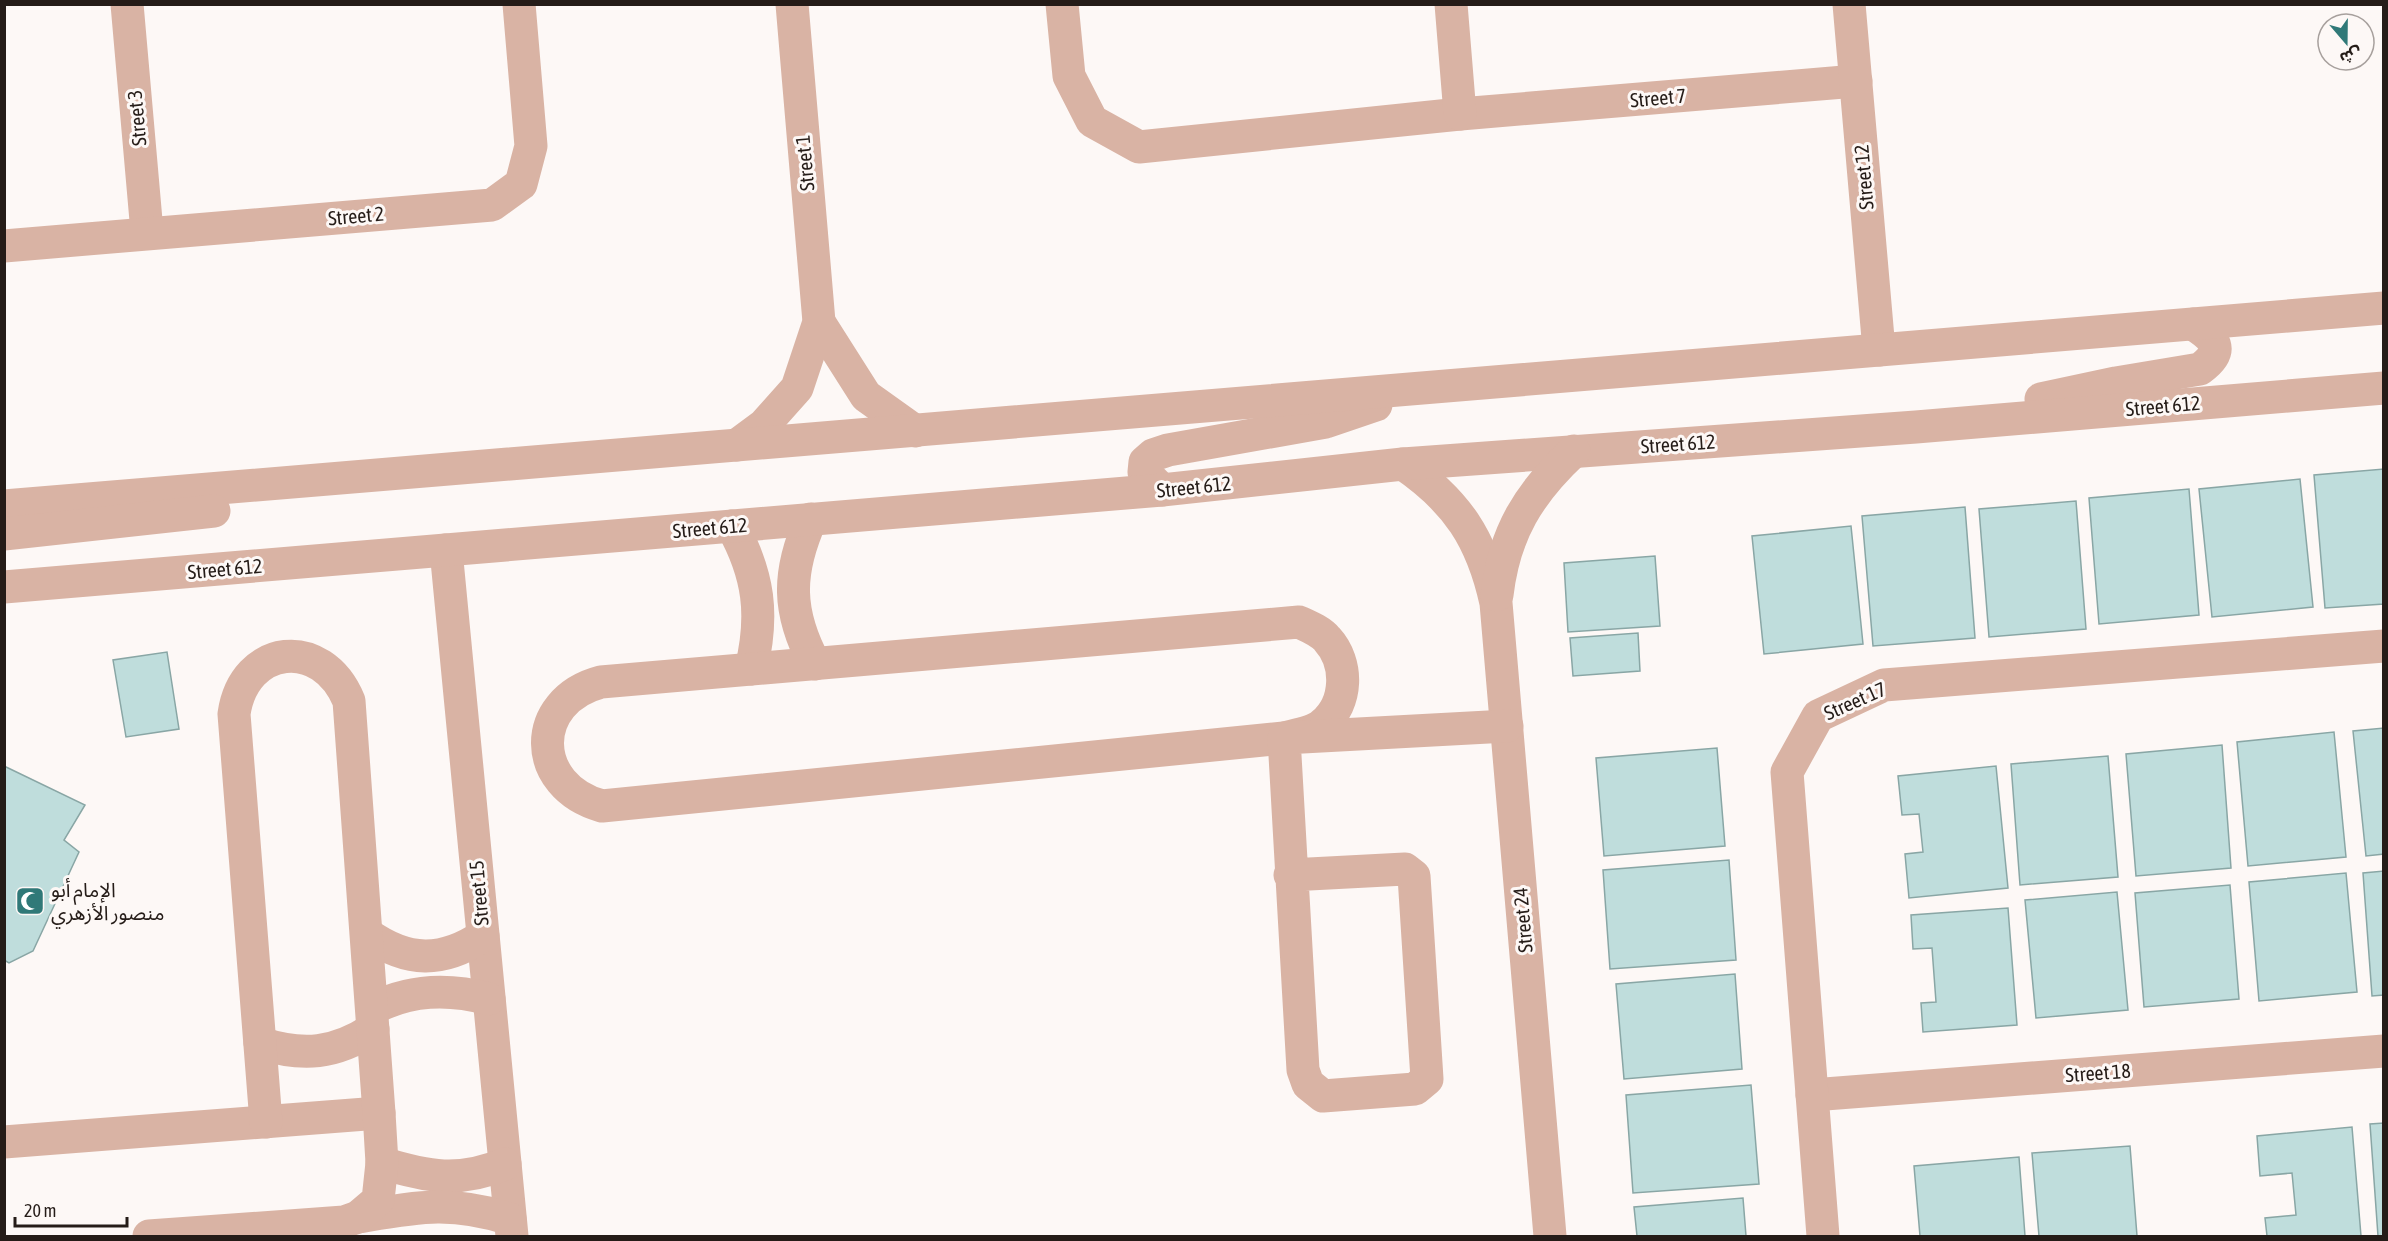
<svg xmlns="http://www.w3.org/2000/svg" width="2388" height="1241" font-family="'Asap Condensed','Noto Sans Arabic',sans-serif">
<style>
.building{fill:#bfdddc;stroke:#89a6a5;stroke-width:1.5}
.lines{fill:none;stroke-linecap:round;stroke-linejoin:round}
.minor{stroke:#d9b3a4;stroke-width:33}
.labels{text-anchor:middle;stroke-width:6;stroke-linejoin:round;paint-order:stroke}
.street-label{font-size:20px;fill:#251c18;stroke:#fdf8f6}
.poi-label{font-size:20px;fill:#251c18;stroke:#fdf8f6;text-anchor:start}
</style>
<rect width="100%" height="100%" fill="#fdf8f6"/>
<g class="building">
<path d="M2384 469V604L2325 608 2314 475Z"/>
<path d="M2300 479 2313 607 2212 617 2199 489Z"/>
<path d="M2189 489 2199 615 2099 624 2089 498Z"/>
<path d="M2076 501 2086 629 1989 637 1979 509Z"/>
<path d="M1965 507 1975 638 1873 646 1862 516Z"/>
<path d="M1851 526 1863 644 1764 654 1752 536Z"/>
<path d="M1655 556 1660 626 1568 632 1564 563Z"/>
<path d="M1638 633 1640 671 1573 676 1570 638Z"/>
<path d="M167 652 179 729 126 737 113 660Z"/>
<path d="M2384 728V854L2366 856 2353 731Z"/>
<path d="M2334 732 2346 857 2248 866 2237 742Z"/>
<path d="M2222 745 2231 868 2136 876 2126 754Z"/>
<path d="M1717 748 1725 846 1604 856 1596 758Z"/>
<path d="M2108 756 2118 877 2020 885 2011 764Z"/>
<path d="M4 766 85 805 64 840 79 852 33 951 9 963 4 960Z"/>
<path d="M1996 766 2008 888 1909 898 1905 854 1923 852 1919 814 1902 815 1898 776Z"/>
<path d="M1729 860 1736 960 1610 969 1603 870Z"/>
<path d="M2384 871V995L2372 996 2363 873Z"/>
<path d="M2346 873 2357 992 2259 1001 2249 882Z"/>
<path d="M2230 885 2239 999 2144 1007 2135 893Z"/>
<path d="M2117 892 2128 1010 2036 1018 2025 900Z"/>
<path d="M2008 908 2017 1025 1923 1032 1921 1003 1936 1002 1932 948 1913 949 1911 915Z"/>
<path d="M1735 974 1742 1069 1624 1079 1616 984Z"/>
<path d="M1751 1085 1759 1184 1633 1193 1626 1095Z"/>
<path d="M2384 1123V1236H2378L2370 1124Z"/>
<path d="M2352 1127 2361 1236H2267L2265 1218 2296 1215 2292 1173 2260 1176 2257 1136Z"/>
<path d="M2130 1146 2137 1236H2039L2032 1153Z"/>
<path d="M2019 1157 2025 1236H1920L1914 1166Z"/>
<path d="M1743 1198 1746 1236H1637L1634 1207Z"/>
</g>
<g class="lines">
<g class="minor">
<path d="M127 4 147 232"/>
<path d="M1062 4 1069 76 1092 121 1139 147 1460 114 1856 81"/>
<path d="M1451 4 1460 114"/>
<path d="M1849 4 1879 350"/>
<path d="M4 246 492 205 521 184 531 146 519 4"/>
<path d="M819 322 866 396 915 431"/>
<path d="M2041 399 2116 383 2200 369C2226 350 2215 338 2193 324"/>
<path d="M737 445 764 425 797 388 819 322 792 4"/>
<path d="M1403 464C1457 501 1482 539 1496 603L1550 1236"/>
<path d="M1162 490 1144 472 1145 462 1153 455 1168 450 1326 422 1376 405"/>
<path d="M4 506 2384 308"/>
<path d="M811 519C787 573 787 612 815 664"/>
<path d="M732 526C759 575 764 615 751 669"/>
<path d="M4 534 214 511"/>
<path d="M446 550 512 1236"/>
<path d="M4 587 1162 490 1403 464 1916 427 2384 388"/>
<path d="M1497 595C1504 533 1529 493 1574 451"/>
<path d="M1299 622C1310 627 1320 631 1327 639 1349 663 1348 703 1323 724 1315 732 1295 735 1284 738L602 806C530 786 529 701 601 682Z"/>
<path d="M1290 875 1405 869 1414 876 1427 1079 1415 1089 1323 1096 1308 1084 1303 1070 1284 738 1507 726"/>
<path d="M367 934C408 963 442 963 483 936"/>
<path d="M372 1009C410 989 448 988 489 999"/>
<path d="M260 1043C303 1057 335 1054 373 1029"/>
<path d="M1812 1095 2384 1051"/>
<path d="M4 1142 379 1113"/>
<path d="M382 1163C428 1177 459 1183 505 1164"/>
<path d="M358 1217C418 1207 450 1200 510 1219"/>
<path d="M149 1236 344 1222 358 1217 378 1200 382 1163 379 1113 349 701C322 635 244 644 234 714L266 1122"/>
<path d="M1823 1236 1787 772 1818 716 1884 685 2384 646"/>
</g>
</g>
<defs>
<g id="mosque-square" transform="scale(1.5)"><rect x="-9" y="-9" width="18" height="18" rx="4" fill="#307978" stroke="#fdf8f6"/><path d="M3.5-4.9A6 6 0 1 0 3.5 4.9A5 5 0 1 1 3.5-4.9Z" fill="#fff"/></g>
</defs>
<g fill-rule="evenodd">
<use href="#mosque-square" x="30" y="901"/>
</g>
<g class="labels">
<g class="street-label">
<text transform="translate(1658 98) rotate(-5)" y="7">Street 7</text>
<text transform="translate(137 118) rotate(-95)" y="7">Street 3</text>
<text transform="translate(805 163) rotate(-95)" y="7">Street 1</text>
<text transform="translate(1864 177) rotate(-95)" y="7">Street 12</text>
<text transform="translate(356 216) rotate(-5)" y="7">Street 2</text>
<text transform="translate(2163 406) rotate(-5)" y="7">Street 612</text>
<text transform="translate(1678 444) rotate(-4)" y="7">Street 612</text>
<text transform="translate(1194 487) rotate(-6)" y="7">Street 612</text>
<text transform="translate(710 528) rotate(-5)" y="7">Street 612</text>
<text transform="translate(225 569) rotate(-5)" y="7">Street 612</text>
<text transform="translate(1855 701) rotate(-24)" y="7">Street 17</text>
<text transform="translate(479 893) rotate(-95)" y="7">Street 15</text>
<text transform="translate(1523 920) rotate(-95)" y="7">Street 24</text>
<text transform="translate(2098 1073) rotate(-4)" y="7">Street 18</text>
</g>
<g class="poi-label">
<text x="51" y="897">الإمام أبو<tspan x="51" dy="23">منصور الأزهري</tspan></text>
</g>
</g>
<rect width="2388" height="1241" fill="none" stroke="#251c18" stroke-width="12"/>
<g transform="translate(2346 42) rotate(160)"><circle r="28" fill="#fdf8f6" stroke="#a7a09d" stroke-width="1.5"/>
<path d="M0-4.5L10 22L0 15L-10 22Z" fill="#307978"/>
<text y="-9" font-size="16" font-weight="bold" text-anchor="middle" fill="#251c18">ش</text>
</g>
<path d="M15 1217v9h112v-9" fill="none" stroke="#251c18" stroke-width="3"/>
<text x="24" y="1217" font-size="18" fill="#251c18" stroke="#fdf8f6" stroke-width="4.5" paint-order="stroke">20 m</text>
</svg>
